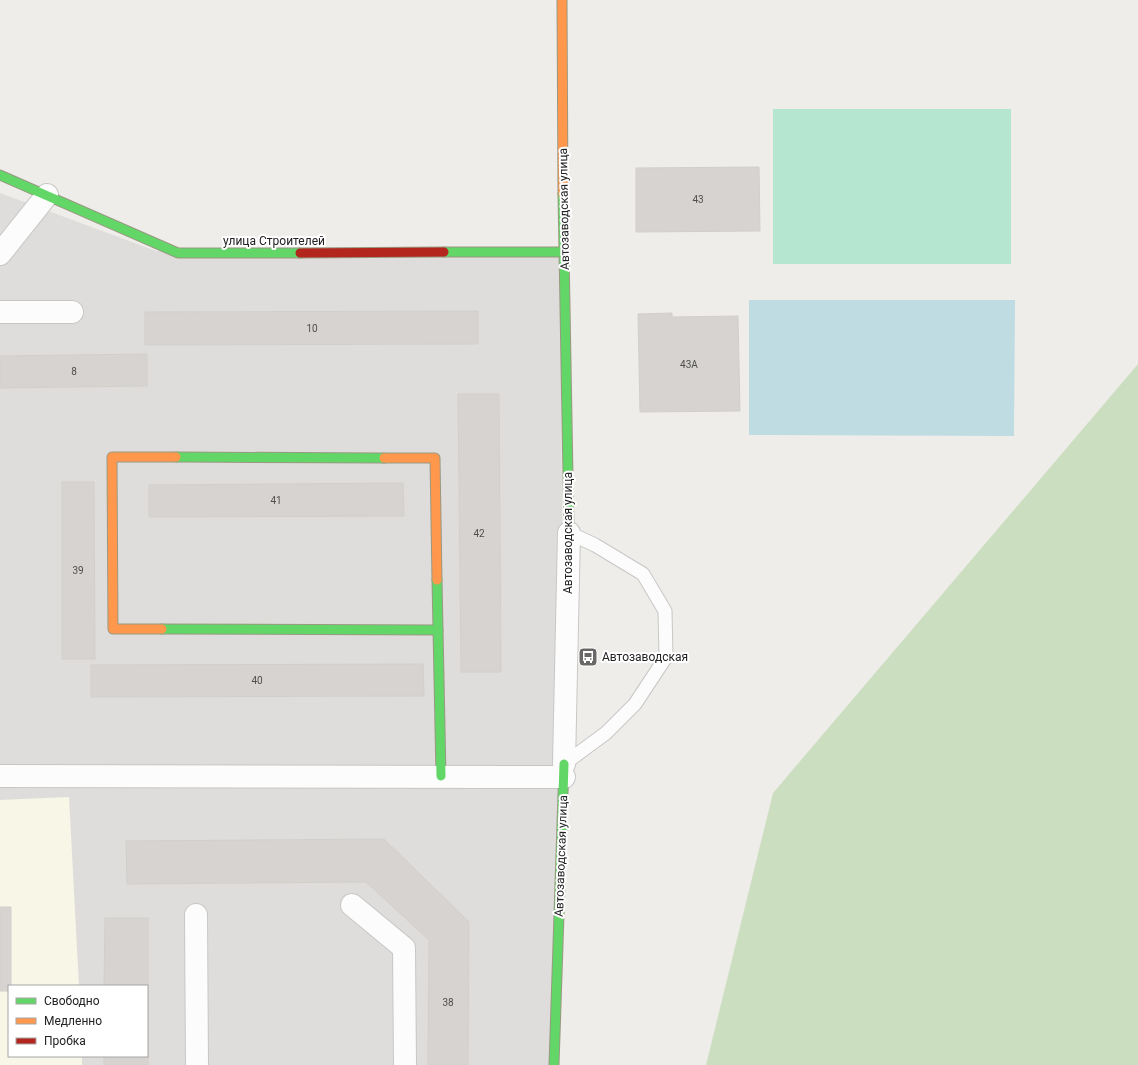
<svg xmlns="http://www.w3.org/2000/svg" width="1138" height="1065" font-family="Roboto,sans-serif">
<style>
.residential{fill:#dedddb;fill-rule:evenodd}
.education{fill:#f8f6e6}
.forest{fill:#ccdec0}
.pitch{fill:#b5e6cf}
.water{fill:#bedce2}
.building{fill:#d6d3d1;stroke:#d2cfcb}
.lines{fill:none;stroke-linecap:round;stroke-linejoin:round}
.lane-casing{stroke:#c8c7c6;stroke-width:15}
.street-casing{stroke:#c8c7c6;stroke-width:24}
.fast-casing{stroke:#999982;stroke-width:11}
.slow-casing{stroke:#999982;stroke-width:11}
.jam-casing{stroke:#999982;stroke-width:11}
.lane{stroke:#fdfcfc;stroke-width:13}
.street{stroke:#fdfcfc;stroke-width:22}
.fast{stroke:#63d668;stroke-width:9}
.slow{stroke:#ff974d;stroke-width:9}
.jam{stroke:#b3261e;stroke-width:9}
.labels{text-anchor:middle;stroke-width:4;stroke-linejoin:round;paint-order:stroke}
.number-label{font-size:10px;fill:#4e4e4d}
.street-label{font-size:12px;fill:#212121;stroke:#fff}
.poi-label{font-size:12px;fill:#212121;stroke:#fff;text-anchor:start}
</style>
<rect width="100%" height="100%" fill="#efedea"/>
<path class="residential" d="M0 193 156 251 560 247 564 764 554 1065H0ZM9 986H147V1056H9Z"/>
<path class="education" d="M69 797 79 986H9V1056H82V1065H0V800Z"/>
<path class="forest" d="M1138 364V1065H706L773 793Z"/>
<rect class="pitch" x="773" y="109" width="238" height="155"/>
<path class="water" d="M749 300H1015L1014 436 749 435Z"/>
<g class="building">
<path d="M759 167 760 231 636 232V168Z"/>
<path d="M478 311V344L145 345V312Z"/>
<path d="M672 313V317L738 316 740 411 640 412 638 314Z"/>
<path d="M147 354V386L0 388V356Z"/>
<path d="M458 394H499L501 672H461Z"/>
<path d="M62 482H94L95 659H62Z"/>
<path d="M403 483 404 516 149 517V485Z"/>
<path d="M423 664 424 696 91 697V665Z"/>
<path d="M384 839 469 922 468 1065H428L429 940 366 882 127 884 126 841Z"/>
<path d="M0 907H11V986H9V991H0Z"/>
<path d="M105 918H148V1065H104V1056H147V986H104Z"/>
</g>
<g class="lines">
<g class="lane-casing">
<path id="lane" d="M564 764 606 733 635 704 666 657 665 611 643 574 595 545 569 533"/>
</g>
<g class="street-casing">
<g id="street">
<path d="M0 254 47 195"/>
<path d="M0 312H72"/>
<path d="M564 764 569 533"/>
<path d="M0 776 564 777"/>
<path d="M352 905 404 948 405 1065"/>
<path d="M196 915 197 1065"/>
</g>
</g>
<g class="fast-casing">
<g id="fast">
<path d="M0 175 178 253H300"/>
<path d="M563 194 569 533"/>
<path d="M444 252H564"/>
<path d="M176 457 384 458"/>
<path d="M437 580 441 776"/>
<path d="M162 629 438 630"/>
<path d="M554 1065 564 764"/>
</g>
</g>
<g class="slow-casing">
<g id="slow">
<path d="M562 0 563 194"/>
<path d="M384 458H435L437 580"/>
<path d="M162 629H113L112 457H176"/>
</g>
</g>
<g class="jam-casing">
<path id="jam" d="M300 253 444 252"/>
</g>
<use href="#lane" class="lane"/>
<use href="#street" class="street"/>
<use href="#fast" class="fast"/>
<use href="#slow" class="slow"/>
<use href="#jam" class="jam"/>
</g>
<defs>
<g id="bus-square" transform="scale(1)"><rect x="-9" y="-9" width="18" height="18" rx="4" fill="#696867" stroke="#fff"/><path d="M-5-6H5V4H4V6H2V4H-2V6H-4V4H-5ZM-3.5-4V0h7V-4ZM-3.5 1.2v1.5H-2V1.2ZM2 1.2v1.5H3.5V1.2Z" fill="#fff"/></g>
</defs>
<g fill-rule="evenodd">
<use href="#bus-square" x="588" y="657"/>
</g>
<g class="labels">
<g class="number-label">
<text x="698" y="203">43</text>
<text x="312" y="332">10</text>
<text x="689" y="368">43А</text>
<text x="74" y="375">8</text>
<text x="276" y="504">41</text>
<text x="479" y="537">42</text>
<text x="78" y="574">39</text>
<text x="257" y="684">40</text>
<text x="448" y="1006">38</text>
</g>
<g class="street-label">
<text transform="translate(564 209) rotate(-91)" y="4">Автозаводская улица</text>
<text x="274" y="245">улица Строителей</text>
<text transform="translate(568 533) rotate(-90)" y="4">Автозаводская улица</text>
<text transform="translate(561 856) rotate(-88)" y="4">Автозаводская улица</text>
</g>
<g class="poi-label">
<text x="602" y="661">Автозаводская</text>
</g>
</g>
<rect x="8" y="985" width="140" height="72" fill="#ffffff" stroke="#a6a6a6"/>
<rect x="16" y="998" width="20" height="6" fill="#63d668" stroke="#a6a6a6"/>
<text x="44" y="1005" font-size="12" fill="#212121">Свободно</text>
<rect x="16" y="1018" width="20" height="6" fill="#ff974d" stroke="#a6a6a6"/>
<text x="44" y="1025" font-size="12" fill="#212121">Медленно</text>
<rect x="16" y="1038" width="20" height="6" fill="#b3261e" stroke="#a6a6a6"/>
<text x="44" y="1045" font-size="12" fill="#212121">Пробка</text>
</svg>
